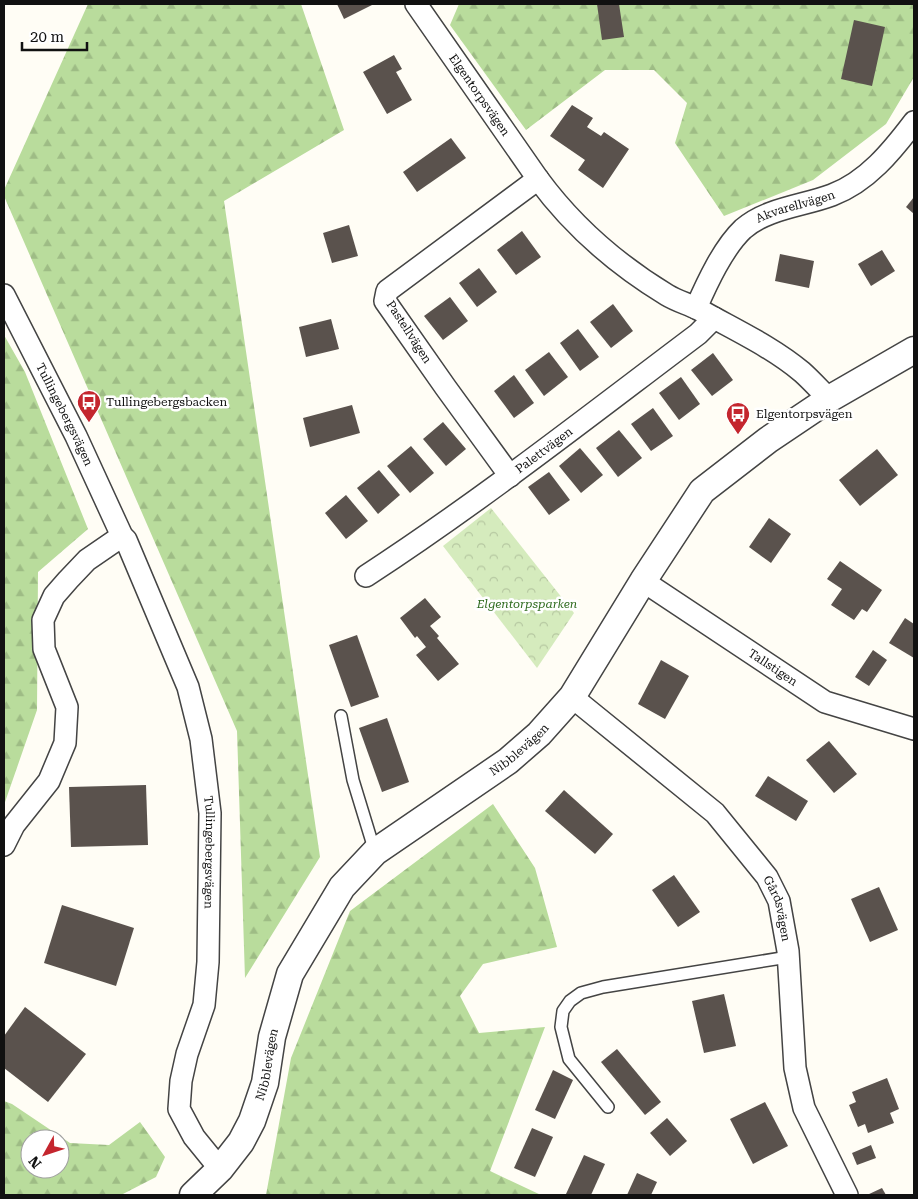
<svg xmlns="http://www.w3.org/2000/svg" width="918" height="1199" font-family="'Roboto Serif',serif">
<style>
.forest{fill:url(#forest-firs);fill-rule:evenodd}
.park{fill:url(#park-crowns)}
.building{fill:#5a524d}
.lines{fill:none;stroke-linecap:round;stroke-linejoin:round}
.service-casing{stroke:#444;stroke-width:14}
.minor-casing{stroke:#444;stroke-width:24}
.tertiary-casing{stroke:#444;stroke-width:29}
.service{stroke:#fff;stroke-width:11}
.minor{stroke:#fff;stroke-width:21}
.tertiary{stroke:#fff;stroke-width:26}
.labels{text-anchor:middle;stroke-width:5;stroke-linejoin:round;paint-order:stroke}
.street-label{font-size:12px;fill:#111;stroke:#fff}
.poi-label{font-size:12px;fill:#111;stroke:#fff;text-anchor:start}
.park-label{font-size:12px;font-style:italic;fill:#2f6b1f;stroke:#fff}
</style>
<defs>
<pattern id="forest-firs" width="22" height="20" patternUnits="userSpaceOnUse" patternTransform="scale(1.25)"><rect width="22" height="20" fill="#b9dc9c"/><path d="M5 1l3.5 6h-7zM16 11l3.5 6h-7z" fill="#9ebc85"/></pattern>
<pattern id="park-crowns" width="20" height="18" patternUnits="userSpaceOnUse" patternTransform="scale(1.25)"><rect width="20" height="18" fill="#d5ebbd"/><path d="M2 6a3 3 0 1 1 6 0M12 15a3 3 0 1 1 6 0" fill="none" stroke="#b6c8a1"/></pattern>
</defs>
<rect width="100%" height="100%" fill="#fffdf5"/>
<g class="forest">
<path d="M88 4H301L344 130 224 201 320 857 245 978 237 731 4 196V190Z"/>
<path d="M459 4H914V77L886 124 813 180 724 216 675 143 687 103 654 70H605L526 130 450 25Z"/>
<path d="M4 335 25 372 88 529 38 572 37 710 4 805Z"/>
<path d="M493 804 535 868 557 947 483 964 460 996 479 1033 545 1027 490 1171 541 1195H266L291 1058 350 911Z"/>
<path d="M4 1101 12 1104 70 1143 109 1145 140 1122 165 1157 156 1177 121 1195H4ZM30 1139H60V1169H30Z"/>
</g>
<path class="park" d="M491 508 574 613 537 668 443 546Z"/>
<g class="building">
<path d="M337 4H371L372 5 344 19Z"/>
<path d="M597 4H619L624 37 602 40Z"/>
<path d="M854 20 885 27 872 86 841 79Z"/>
<path d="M394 55 402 69 396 72 412 100 387 114 363 72Z"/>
<path d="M572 105 593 118 587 127 601 136 604 132 629 149 603 188 578 170 585 160 550 136Z"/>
<path d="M451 138 466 158 417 192 403 172Z"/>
<path d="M914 197V214L906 207Z"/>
<path d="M349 225 358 256 332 263 323 233Z"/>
<path d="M522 231 541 257 516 275 497 250Z"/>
<path d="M882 250 895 271 871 286 858 264Z"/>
<path d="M780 254 814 261 809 288 775 281Z"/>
<path d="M479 268 497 292 477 307 459 283Z"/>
<path d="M450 297 468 321 443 340 424 316Z"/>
<path d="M613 304 633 331 611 348 590 322Z"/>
<path d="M331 319 339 349 306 357 299 327Z"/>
<path d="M578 329 599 357 580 371 560 343Z"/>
<path d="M549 352 568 377 544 396 525 370Z"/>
<path d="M713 353 733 380 712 396 691 370Z"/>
<path d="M514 375 534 403 514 418 494 391Z"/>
<path d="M681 377 700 404 679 420 659 393Z"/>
<path d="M352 405 360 433 310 447 303 418Z"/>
<path d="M653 408 673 436 651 451 631 424Z"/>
<path d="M443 422 466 449 446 466 423 439Z"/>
<path d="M619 430 642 458 618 477 596 448Z"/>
<path d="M411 446 434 473 410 493 387 466Z"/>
<path d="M580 448 603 475 581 493 559 466Z"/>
<path d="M877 449 898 475 860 506 839 480Z"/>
<path d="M379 470 400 495 378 514 357 488Z"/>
<path d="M549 472 570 500 549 515 528 487Z"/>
<path d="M346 495 368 521 346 539 325 513Z"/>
<path d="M769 518 791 534 771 563 749 547Z"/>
<path d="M840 561 882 590 867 612 862 609 854 620 831 605 842 589 827 579Z"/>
<path d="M425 598 441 617 430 626 439 636 437 638 459 664 438 681 416 655 426 647 417 636 415 638 400 618Z"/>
<path d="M905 618 914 624V658L889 643Z"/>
<path d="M357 635 379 697 351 707 329 645Z"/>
<path d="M873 650 887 660 869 686 855 677Z"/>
<path d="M661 660 689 676 665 719 638 704Z"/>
<path d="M387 718 409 782 382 792 359 728Z"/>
<path d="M829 741 857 774 834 793 806 760Z"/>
<path d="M768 776 808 801 796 821 755 796Z"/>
<path d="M146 785 148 845 71 847 69 787Z"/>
<path d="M564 790 613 834 595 854 545 811Z"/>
<path d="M674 875 700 912 678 927 652 890Z"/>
<path d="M879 887 898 930 870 942 851 899Z"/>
<path d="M62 905 134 928 116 986 44 963Z"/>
<path d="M724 994 736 1046 704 1053 692 1001Z"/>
<path d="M25 1007 86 1054 48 1102 4 1068V1036Z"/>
<path d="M617 1049 661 1102 645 1115 601 1062Z"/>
<path d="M553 1070 573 1080 555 1119 535 1110Z"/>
<path d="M887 1078 899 1109 890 1113 894 1123 868 1133 865 1124 858 1127 849 1105 856 1102 852 1092Z"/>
<path d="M765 1102 788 1146 753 1164 730 1119Z"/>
<path d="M667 1118 687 1141 670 1156 650 1133Z"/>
<path d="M532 1128 553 1137 535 1177 514 1168Z"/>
<path d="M871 1145 876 1158 857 1165 852 1153Z"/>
<path d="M584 1155 605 1164 591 1195H568L566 1194Z"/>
<path d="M637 1173 657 1182 651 1195H627Z"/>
<path d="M882 1188 886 1195H867Z"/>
</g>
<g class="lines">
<g class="service-casing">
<g id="service">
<path d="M341 716 353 780 375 852"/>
<path d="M608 1107 569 1059 561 1027 563 1011 570 1001 581 993 603 987 788 957"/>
</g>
</g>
<g class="minor-casing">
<g id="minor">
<path id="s1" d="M416 4 538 179C574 228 616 264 667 295 677 301 688 304 698 309 733 329 771 346 802 372 811 380 820 390 829 399"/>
<path id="s2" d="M4 295 76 436 122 536 126 540 188 687 201 739 210 813 208 962 204 1005 187 1054 181 1081 179 1109 194 1137 220 1169"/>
<path id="s3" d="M696 308C707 283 723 248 743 229 767 208 803 206 832 195 867 182 892 151 914 122"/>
<path d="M510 476 446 388 385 301 387 291 538 179"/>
<path id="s4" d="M366 576C481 501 589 416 698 334L714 318"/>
<path id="s5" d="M643 581 825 702 914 729"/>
<path id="s6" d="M572 697 715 813 767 877 779 901 788 951 795 1068 804 1108 847 1195"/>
<path d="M4 845 14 825 49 781 65 743 67 707 44 649 43 620 54 596 68 580 87 560 122 536"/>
</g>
</g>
<g class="tertiary-casing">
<g id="tertiary">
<path id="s7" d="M193 1195 220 1169 241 1142 252 1121 265 1083 272 1037 290 974 342 887 375 852 508 761 539 734 572 697 643 581 702 491 768 440 829 399 914 350"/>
</g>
</g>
<use href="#service" class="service"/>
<use href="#minor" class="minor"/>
<use href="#tertiary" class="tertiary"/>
</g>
<defs>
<g id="bus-pin" transform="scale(1.25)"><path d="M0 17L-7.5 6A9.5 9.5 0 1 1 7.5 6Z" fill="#c4262e" stroke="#fff"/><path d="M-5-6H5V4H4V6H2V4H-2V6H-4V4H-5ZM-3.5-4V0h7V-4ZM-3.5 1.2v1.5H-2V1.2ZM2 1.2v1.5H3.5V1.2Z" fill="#fff"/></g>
</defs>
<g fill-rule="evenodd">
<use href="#bus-pin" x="89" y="402"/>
<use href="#bus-pin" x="738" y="414"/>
</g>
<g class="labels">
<g class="street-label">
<text dy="4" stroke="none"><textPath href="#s1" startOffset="111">Elgentorpsvägen</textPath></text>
<text dy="4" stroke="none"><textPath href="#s3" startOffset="150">Akvarellvägen</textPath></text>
<text transform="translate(409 332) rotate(57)" y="4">Pastellvägen</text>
<text dy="4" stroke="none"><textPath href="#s2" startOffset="134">Tullingebergsvägen</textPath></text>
<text dy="4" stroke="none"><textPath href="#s4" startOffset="218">Palettvägen</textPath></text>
<text dy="4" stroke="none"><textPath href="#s5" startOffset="156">Tallstigen</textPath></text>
<text dy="4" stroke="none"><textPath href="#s7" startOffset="574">Nibblevägen</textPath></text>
<text dy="4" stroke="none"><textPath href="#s2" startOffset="601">Tullingebergsvägen</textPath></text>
<text dy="4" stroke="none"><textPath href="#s6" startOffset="300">Gårdsvägen</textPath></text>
<text dy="4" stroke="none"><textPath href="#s7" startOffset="154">Nibblevägen</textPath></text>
</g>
<g class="poi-label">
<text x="106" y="406">Tullingebergsbacken</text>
<text x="756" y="418">Elgentorpsvägen</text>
</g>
<g class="park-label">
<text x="527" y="608">Elgentorpsparken</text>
</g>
</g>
<rect width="918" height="1199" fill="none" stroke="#111111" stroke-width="10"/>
<g transform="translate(45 1154) rotate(230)"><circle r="24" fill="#ffffff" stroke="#a0a0a0"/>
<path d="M0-4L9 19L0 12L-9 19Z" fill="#c4262e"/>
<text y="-8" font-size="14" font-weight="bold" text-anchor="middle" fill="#111111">N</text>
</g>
<path d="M22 42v8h65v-8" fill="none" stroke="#111111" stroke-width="2.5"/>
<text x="30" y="42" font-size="15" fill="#111111" stroke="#ffffff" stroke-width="4" paint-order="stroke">20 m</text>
</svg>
